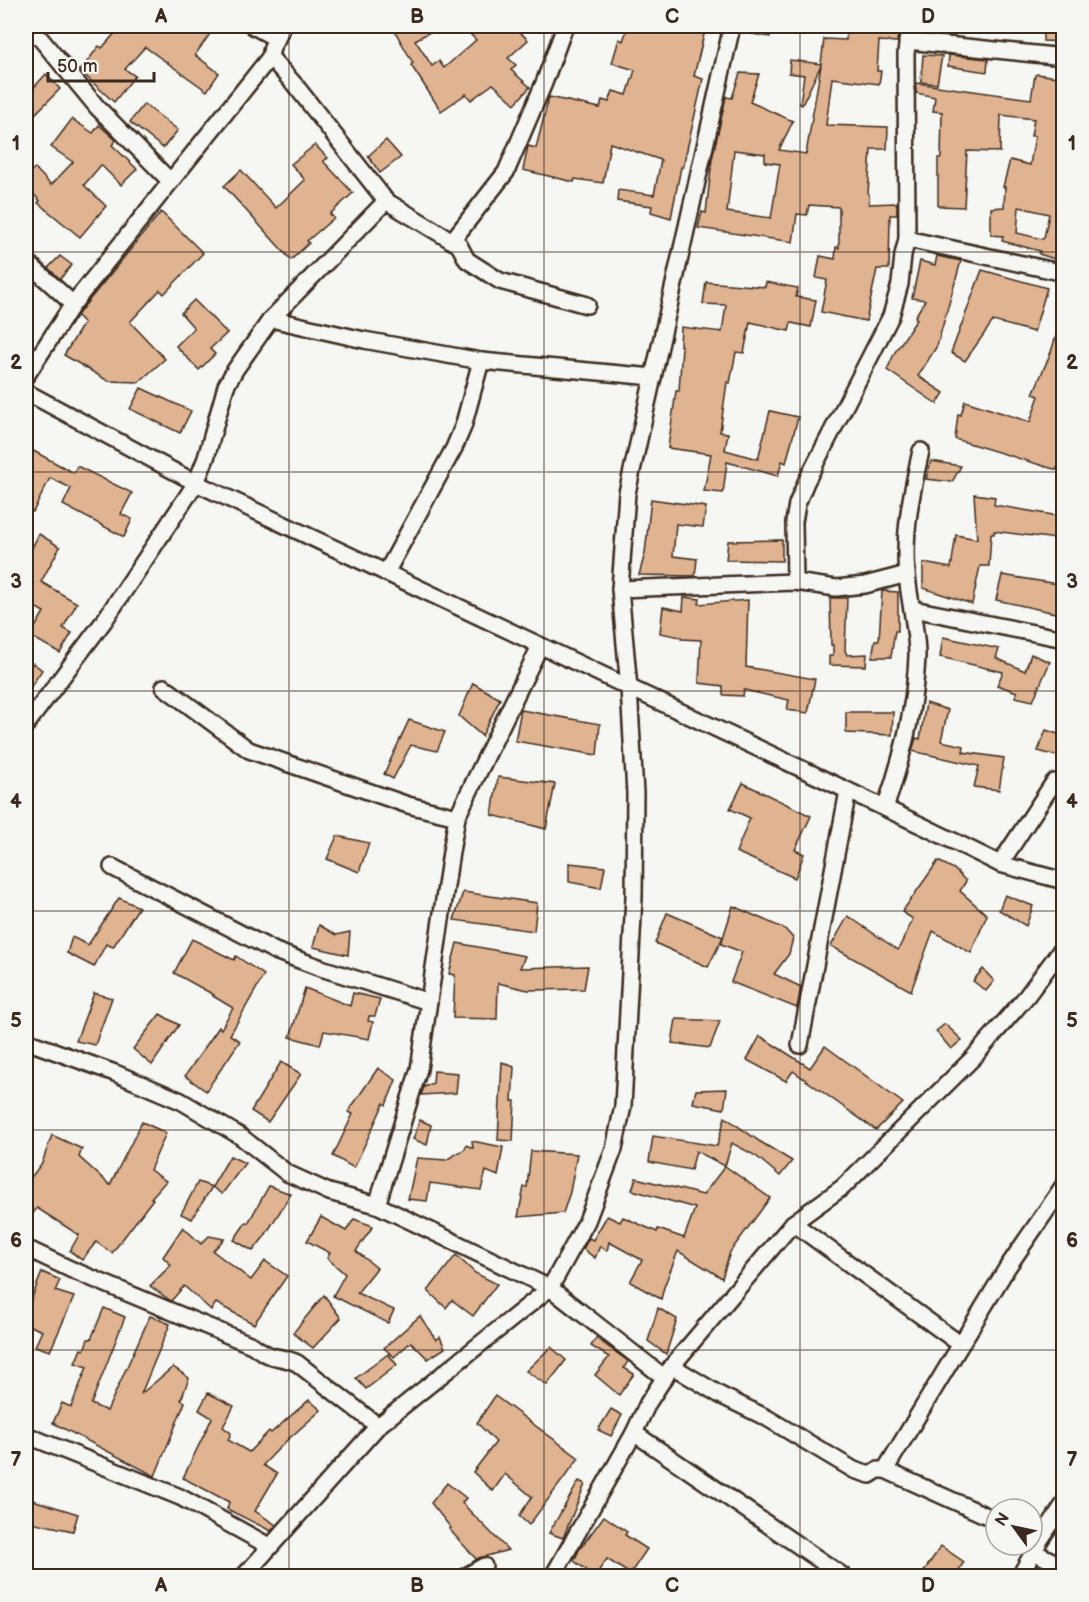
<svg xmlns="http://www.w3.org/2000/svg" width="1089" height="1602" font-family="'Balsamiq Sans',sans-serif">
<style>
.building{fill:#e0b391;stroke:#3b2a1e;stroke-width:1.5;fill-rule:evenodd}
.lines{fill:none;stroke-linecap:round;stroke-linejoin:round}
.minor-casing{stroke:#3b2a1e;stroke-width:20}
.minor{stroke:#f6f6f2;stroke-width:15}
.grid{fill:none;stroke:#3b2a1e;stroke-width:1.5;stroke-opacity:0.55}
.neatline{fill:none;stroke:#3b2a1e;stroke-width:2}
.grid-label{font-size:20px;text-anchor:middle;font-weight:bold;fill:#3b2a1e}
</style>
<rect width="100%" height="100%" fill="#f6f6f2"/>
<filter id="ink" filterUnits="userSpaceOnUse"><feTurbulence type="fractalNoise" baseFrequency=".0167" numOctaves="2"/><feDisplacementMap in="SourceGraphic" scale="12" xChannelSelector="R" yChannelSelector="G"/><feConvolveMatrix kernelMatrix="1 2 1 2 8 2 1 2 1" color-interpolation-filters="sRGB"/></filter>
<g filter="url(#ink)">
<g class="building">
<path d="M108 26H203L212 31 195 55 219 73 207 91 145 47 125 69 135 76 114 102 80 71 99 46 102 48 116 32Z"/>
<path d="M392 26H441L415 40 432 66 439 61 444 68 476 40 471 35 480 26H514L528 40 508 58 516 65 511 70 530 87 515 104 493 84 471 100 466 94 441 111 411 65 413 63Z"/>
<path d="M628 26H706L694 76 703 79 683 167H681L671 218 651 212 652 206 617 201 618 190 654 195 661 160 610 143 603 183 575 179 574 182 523 170 528 146 536 148 549 97 600 108 602 100 609 102 613 91 627 95 635 70 612 63 619 39 623 41Z"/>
<path d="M741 26H772L770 37 741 32Z"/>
<path d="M847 26 899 27 897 42 879 41 877 71H881L879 84 832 78 826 125 888 127 887 149H871L868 194H869V204L897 203V215H890L889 269H877L866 321 821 312 827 280 816 278 820 256 835 259 836 247 839 248V207L809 205 807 215 797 214 793 242 698 228 702 212 706 213 712 159 726 97 732 98 740 73 759 74 750 102 793 121 779 150 806 154 821 65 802 105 800 104 804 75 789 73 790 60 821 64 824 39 846 40ZM734 150 765 154V162L780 164 771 218 727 212Z"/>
<path d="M1043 26H1064V42L1043 41Z"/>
<path d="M923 55 942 56 937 84 921 82Z"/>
<path d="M949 55 988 59 987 72 948 66Z"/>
<path d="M46 74 60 89 33 116 26 107V96Z"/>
<path d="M1037 74 1064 78V262L1039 254 1040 251 1002 241 1003 236 991 235V208L1004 207 1005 187H1003L1010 160 1030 165 1035 136H1031L1034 119 1001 115 1000 152 967 151 964 207 938 206V158H941L942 112 933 111 935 97 916 93V83L1031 99 1035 75ZM1019 207 1049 214 1044 238 1042 239 1017 233Z"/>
<path d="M144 104 178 130 163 148 130 122Z"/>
<path d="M72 119 93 133 99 125 116 140 112 145 137 169 121 185 101 165 84 185 106 206 80 237 38 203 40 201 26 186V175L35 168 51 185 73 162 51 147Z"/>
<path d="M386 140 401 157 380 173 368 156Z"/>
<path d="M315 145 328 158 323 161 353 193 330 214 334 218 307 241 309 243 291 260 224 186 241 170 276 208 305 180 291 164Z"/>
<path d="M161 212 203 253 164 294 160 290 130 322 165 359 139 382 108 381 64 355 84 323 77 316 81 310Z"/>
<path d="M60 256 72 265 60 279 48 268Z"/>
<path d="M937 256 961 261 937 346 918 376 944 393 937 404 887 370 895 352 917 319 915 317 925 300 912 298 920 261 935 265Z"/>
<path d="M982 270 1047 288 1034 332 993 321 965 361 951 353Z"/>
<path d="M706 282 765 287 766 282 798 288 796 297 816 300 811 327 791 323 789 331 750 322 744 353 736 352 730 383 727 382 720 432 728 433 725 450 758 459 770 411 798 417 786 463 782 461 778 476 727 462 723 493 704 491 711 454 668 448 676 391H679L682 346H680L681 327 722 332 726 305 703 304Z"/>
<path d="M194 300 227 333 210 349 215 354 199 370 176 346 194 328 181 313Z"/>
<path d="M1061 320H1064V455L1061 468H1057V470L955 439 958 414 961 415 965 401 1030 422 1039 396 1033 394 1051 352Z"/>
<path d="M141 388 191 411 180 433 130 409Z"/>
<path d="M26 447 74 473 77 466 132 493 121 514 132 519 124 537 63 505 71 488 50 478 33 512 26 508Z"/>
<path d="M931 461 961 466 952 482 926 479Z"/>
<path d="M974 494 995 497 994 505 1064 517V540L994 531V534H991L989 566H980L972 604 923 588V563L951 568 956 535 977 539Z"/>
<path d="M651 499 706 507 703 527 676 524 673 556 697 559 695 576 639 575 645 553Z"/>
<path d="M39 534 60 547 41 582 77 603 63 628 72 633 60 653 30 636 44 612 26 602V560Z"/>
<path d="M782 540V561L726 560 728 541Z"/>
<path d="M1002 575 1064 585 1060 614 996 600Z"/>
<path d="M882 591 898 592V631H895L891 657H872L875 640H879Z"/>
<path d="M684 597 700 599 699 604 748 600 746 667 815 679 808 713 787 710 789 700 744 690 743 696 723 695V686L699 683 701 640 681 639V637L660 633 663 607 683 611Z"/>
<path d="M830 598H847L845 650 847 655 867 654 866 666 829 665V656H833V645H831Z"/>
<path d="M943 637 999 649 996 658 1025 671 1031 654 1050 662 1033 701 1015 697 1017 692 997 685 1003 672 940 657Z"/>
<path d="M26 663 31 666 33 663 42 670 26 694Z"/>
<path d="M473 683 500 699 482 736 459 716Z"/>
<path d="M926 703 948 710 941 741 964 746 963 752 1004 758 999 790 974 787 979 766 912 751 916 738 920 739Z"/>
<path d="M521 710 600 724 597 755 515 741Z"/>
<path d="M846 712H893L892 735 846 733Z"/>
<path d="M409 720 445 732 437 751 411 745 393 779 384 774Z"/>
<path d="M1046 730 1064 736V758L1038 751Z"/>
<path d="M498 777 555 784 546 829 492 815Z"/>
<path d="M743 783 811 816 795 850 804 854 795 878 736 852 750 818 730 809Z"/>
<path d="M337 836 369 843 359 872 327 859Z"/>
<path d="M938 861 954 869 966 881 960 891 987 915 971 953 933 931 911 991 831 946 848 916 898 950 913 919 902 912Z"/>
<path d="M569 863 605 867 601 888 569 882Z"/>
<path d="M463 892 537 903 534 931 454 920Z"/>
<path d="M1005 895 1033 906 1026 926 999 910Z"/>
<path d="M119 898 139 907 113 947 106 944 94 967 67 953 72 937 88 945Z"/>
<path d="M733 906 785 929 793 938 789 954 774 974 801 987 797 1008 731 982 742 952 721 944Z"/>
<path d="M667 913 723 937 708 967 655 943Z"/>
<path d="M319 925 336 935 350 932 348 955 313 947Z"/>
<path d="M192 939 234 960 236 956 264 975 230 1035 240 1041 206 1091 185 1076 219 1027 221 1029 233 1008 213 996 214 995 174 973Z"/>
<path d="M457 943 525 956 520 968 588 966 584 989 528 990 498 983 497 1019 453 1018 455 975 449 974Z"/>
<path d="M983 969 994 981 986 991 973 981Z"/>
<path d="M305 988 350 1006 353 993 380 999 375 1016H369L368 1021 373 1022 369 1039 324 1031 320 1045 290 1037Z"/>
<path d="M94 993 112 998 95 1045 76 1041Z"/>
<path d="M160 1014 179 1025 152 1065 133 1049Z"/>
<path d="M676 1019 720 1021 710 1048 672 1043Z"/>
<path d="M945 1024 962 1040 951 1049 936 1031Z"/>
<path d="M760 1036 810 1068 825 1046 903 1103 876 1130 793 1071 786 1081 747 1060Z"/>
<path d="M281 1062 301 1074 268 1122 251 1111Z"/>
<path d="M502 1062 514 1067 512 1101H515L513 1141 498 1140Z"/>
<path d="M378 1068 396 1080 386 1105 384 1103 354 1168 333 1156 353 1114 348 1112Z"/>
<path d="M434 1071 458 1073 456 1093 421 1095 424 1087 433 1083Z"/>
<path d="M727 1089 724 1109 693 1103 696 1090Z"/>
<path d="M725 1117 759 1141 792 1161 780 1176 756 1156 732 1143 725 1166 696 1151 691 1170 649 1162 653 1136 717 1146Z"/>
<path d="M420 1120 431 1125 427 1145 413 1139Z"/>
<path d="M142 1122 166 1133 150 1170 166 1181 151 1198 153 1199 112 1253 96 1242 82 1260 70 1251 79 1235 37 1208 26 1223V1184L42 1163 52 1135 82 1149 79 1157 110 1185Z"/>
<path d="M472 1141 503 1147 498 1176 486 1171 481 1190 430 1183 427 1201 408 1199 417 1158 446 1160 465 1149 466 1145 473 1148Z"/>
<path d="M531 1151 577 1154 570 1192 563 1213 518 1217 524 1187H527Z"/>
<path d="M230 1156 245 1163 222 1194 212 1187Z"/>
<path d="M725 1166 770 1198 730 1252 722 1278 678 1251 664 1287 661 1299 630 1282 642 1260 609 1242 607 1251 600 1246 595 1258 583 1249 589 1238 593 1240 607 1216 620 1222 623 1217 657 1232 658 1229 684 1238 695 1208 632 1190 636 1178 703 1195Z"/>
<path d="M198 1182 212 1187 192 1219 181 1214Z"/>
<path d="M269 1186 291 1194 264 1237 253 1251 234 1240 246 1222 248 1223Z"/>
<path d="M321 1217 346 1231 354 1219 373 1226 356 1251 377 1268 357 1293 394 1310 388 1323 333 1296 345 1274 327 1258 330 1253 307 1241Z"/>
<path d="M183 1227 201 1244 209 1236 224 1239 213 1251 251 1280 265 1261 287 1276 254 1324 216 1303 211 1310 184 1286 171 1301 150 1286 171 1265 163 1257Z"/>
<path d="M456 1255 475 1273 497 1284 473 1316 452 1300 446 1308 428 1291Z"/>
<path d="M42 1272 60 1280 55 1291 74 1297 50 1351 35 1346 42 1331 26 1324V1313Z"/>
<path d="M324 1295 341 1318 313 1348 293 1333Z"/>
<path d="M104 1308 125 1317 91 1404 107 1411 150 1316 170 1324 141 1394 173 1367 189 1378 181 1400 185 1402 155 1476 53 1423 62 1403 71 1407 87 1367 75 1363 81 1349 84 1350 88 1339H91Z"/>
<path d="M658 1308 677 1319 666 1354 648 1341Z"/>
<path d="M420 1316 436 1340 440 1337 445 1348 428 1359 411 1342 394 1357 384 1348Z"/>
<path d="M596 1338 628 1361 624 1368 634 1374 619 1395 595 1375 609 1357 591 1346Z"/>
<path d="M551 1347 566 1360 547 1385 526 1371Z"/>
<path d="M388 1354 397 1365 366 1389 356 1378Z"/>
<path d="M208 1393 234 1406 223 1427 231 1433 228 1440 249 1452 269 1431 271 1433 309 1400 321 1410 284 1443 263 1465 277 1474 255 1511 276 1525 271 1531 227 1509 229 1502 183 1478 212 1418 199 1410Z"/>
<path d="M495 1396 579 1458 529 1525 519 1516 532 1497 505 1474 493 1491 473 1472 496 1442 477 1423Z"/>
<path d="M611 1409 622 1415 611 1436 598 1430Z"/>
<path d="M579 1481 585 1484 563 1538 549 1533Z"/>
<path d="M447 1483 466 1498 462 1503 508 1550 476 1559 449 1529 451 1528 431 1503Z"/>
<path d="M26 1498 78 1514 73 1531 26 1521Z"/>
<path d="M604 1516 627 1532 625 1535 647 1549 630 1574 607 1559 595 1576 574 1561 579 1550Z"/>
<path d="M941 1546 964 1562 955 1576H932L924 1571Z"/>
</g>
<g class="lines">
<g class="minor-casing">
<g id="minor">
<path d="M30 26 97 107 170 181"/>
<path d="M253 26 277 39"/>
<path d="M907 41 1064 57"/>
<path d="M270 57 295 85 386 201 459 245 467 260 500 281 587 305"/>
<path d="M907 239 1064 273"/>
<path d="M452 241 506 172 544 83 565 26"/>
<path d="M26 261 73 304"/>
<path d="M271 319 364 340 481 361 653 377"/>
<path d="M26 376 73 304 270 57 272 47 283 26"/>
<path d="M26 392 196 483 927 828 1000 864 1064 881"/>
<path d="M386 573 454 448 463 427 481 361"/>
<path d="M795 582 794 522 797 504 806 482 891 316 900 284 903 255 907 239 906 54 909 26"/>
<path d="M620 589 795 582 836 588 865 585 907 574"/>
<path d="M913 609 1064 639"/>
<path d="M164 687 249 750 408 805 457 817"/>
<path d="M26 725 104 621 196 483 206 458 226 386 235 370 271 319 386 201"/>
<path d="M885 808C902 760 915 707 917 656 917 628 909 601 907 574 903 532 912 491 921 451"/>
<path d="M1000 864 1054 782"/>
<path d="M112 867 275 951 321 968 429 1002"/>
<path d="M26 1041 115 1073 181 1101 240 1136 287 1173 329 1192 377 1205 550 1288 665 1378"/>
<path d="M800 1045 848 791"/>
<path d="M377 1205 419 1069 451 852 457 817 540 646"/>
<path d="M793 1223 960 1344"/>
<path d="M26 1248 70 1269 252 1345C259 1350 267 1356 276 1357 284 1359 289 1359 297 1363L378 1426"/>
<path d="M672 1366 720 1395 767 1418 854 1470 870 1475 878 1470H885L996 1520"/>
<path d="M634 1433 843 1576"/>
<path d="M26 1435 180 1497 269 1546"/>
<path d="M885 1470 1007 1268 1064 1185"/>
<path d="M1034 1552 1064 1567"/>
<path d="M244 1576 378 1426 550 1288 587 1221 614 1149 623 1106 634 897 635 793 629 688 620 589 627 493 732 26"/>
<path d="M466 1576 484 1566"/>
<path d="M553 1576 634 1433 648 1403 672 1366 793 1223 843 1187 974 1057 1026 997 1064 946"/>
<path d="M1020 1576 1040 1540 1064 1504"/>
</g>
</g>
<use href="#minor" class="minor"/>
</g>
</g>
<path class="grid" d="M289 26V1576M544 26V1576M800 26V1576M26 252H1064M26 472H1064M26 691H1064M26 911H1064M26 1130H1064M26 1350H1064"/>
<rect width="1089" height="1602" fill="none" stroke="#f6f6f2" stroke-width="66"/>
<g transform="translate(1014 1527) rotate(303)"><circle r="28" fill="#f6f6f2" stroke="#aba49d" stroke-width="1.5"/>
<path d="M0-4.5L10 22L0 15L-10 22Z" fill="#3b2a1e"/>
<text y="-9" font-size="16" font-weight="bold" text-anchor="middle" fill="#3b2a1e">N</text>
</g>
<path d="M48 72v9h106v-9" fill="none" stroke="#3b2a1e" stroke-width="3"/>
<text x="57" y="72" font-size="18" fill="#3b2a1e" stroke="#f6f6f2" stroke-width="4.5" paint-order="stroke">50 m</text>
<rect x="33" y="33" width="1023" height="1536" class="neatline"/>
<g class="grid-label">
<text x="161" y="23">A</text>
<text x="417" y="23">B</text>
<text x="672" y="23">C</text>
<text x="928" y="23">D</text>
<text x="16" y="150">1</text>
<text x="1072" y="150">1</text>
<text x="16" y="369">2</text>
<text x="1072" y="369">2</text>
<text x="16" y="588">3</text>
<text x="1072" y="588">3</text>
<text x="16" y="808">4</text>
<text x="1072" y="808">4</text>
<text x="16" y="1027">5</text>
<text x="1072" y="1027">5</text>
<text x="16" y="1247">6</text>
<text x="1072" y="1247">6</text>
<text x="16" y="1466">7</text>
<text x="1072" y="1466">7</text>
<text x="161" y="1592">A</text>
<text x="417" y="1592">B</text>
<text x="672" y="1592">C</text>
<text x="928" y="1592">D</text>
</g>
</svg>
